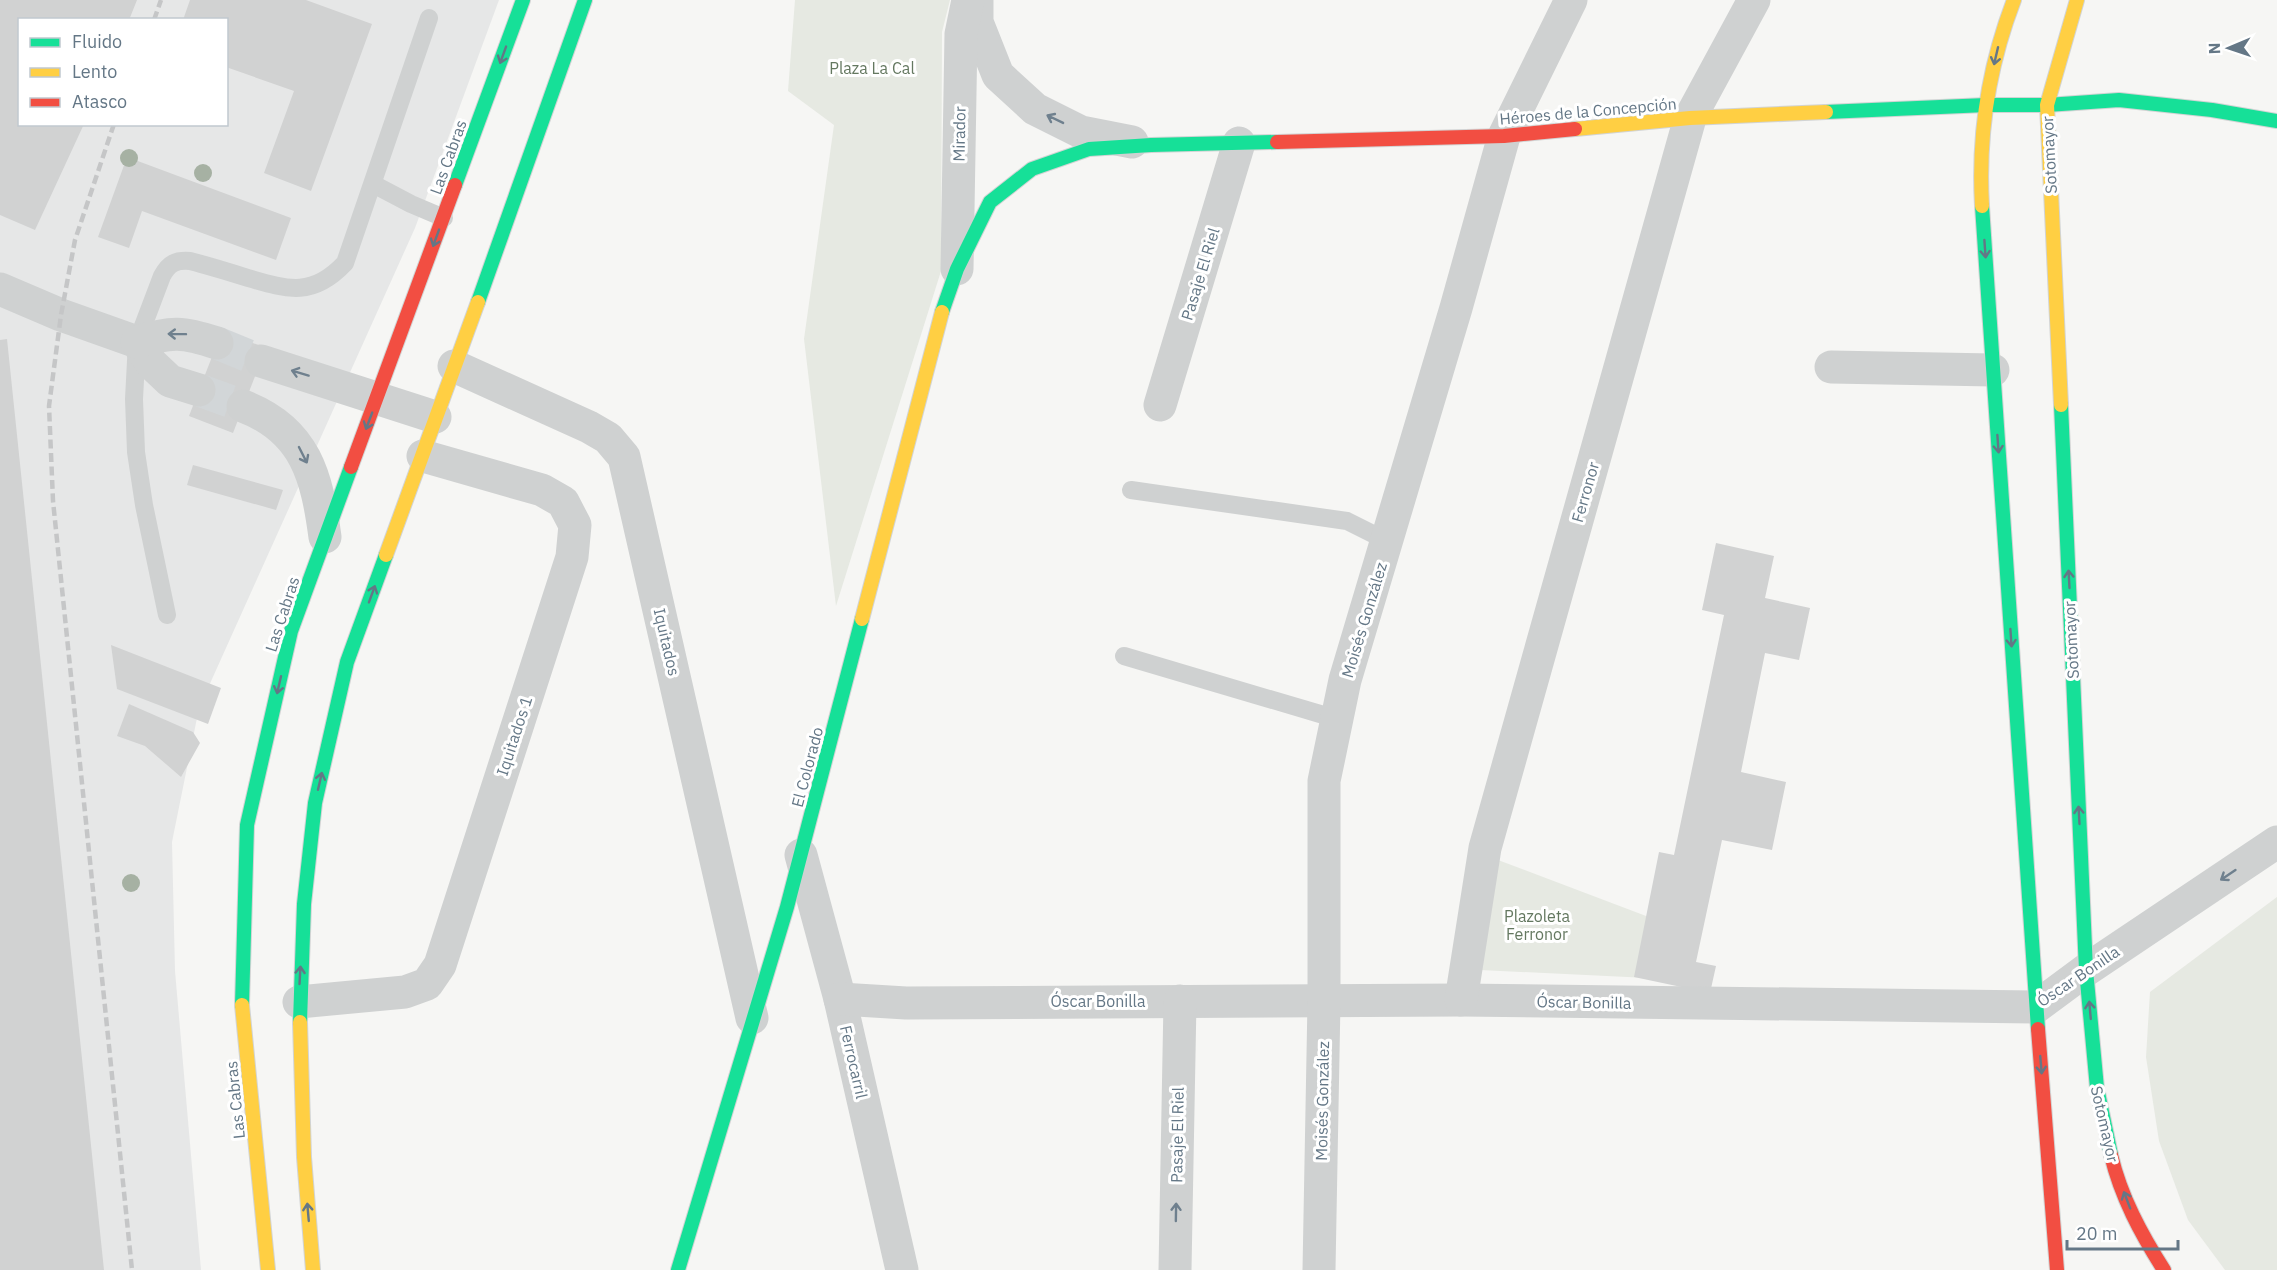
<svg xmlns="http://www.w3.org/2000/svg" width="2277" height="1270" font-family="'IBM Plex Sans',sans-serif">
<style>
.built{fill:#e6e7e7;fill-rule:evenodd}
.green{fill:#e6e9e2}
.building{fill:#d1d2d2}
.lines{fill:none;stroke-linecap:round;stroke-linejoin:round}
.street-tunnel{stroke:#d2d6d8;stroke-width:33;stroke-dasharray:33 16;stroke-linecap:butt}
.fast-casing{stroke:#d2d4d4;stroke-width:16}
.slow-casing{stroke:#d2d4d4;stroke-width:16}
.jam-casing{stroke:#d2d4d4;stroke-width:16}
.lane{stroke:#cfd1d1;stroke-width:18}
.street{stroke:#cfd1d1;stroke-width:33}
.fast{stroke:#16e098;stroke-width:14}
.slow{stroke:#ffcf43;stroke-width:14}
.jam{stroke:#f24e42;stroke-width:14}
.rail{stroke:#c5c6c7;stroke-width:4.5;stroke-dasharray:9 4.5;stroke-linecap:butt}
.tree{fill:#a6b1a3}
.oneway{stroke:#647786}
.oneway2{stroke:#6f808e}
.labels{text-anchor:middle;stroke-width:6;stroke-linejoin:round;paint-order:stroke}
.park-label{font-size:16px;fill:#647860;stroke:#fff}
.street-label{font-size:16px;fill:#647786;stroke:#fff}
</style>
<rect width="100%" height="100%" fill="#f6f6f4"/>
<path class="built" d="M0 0H499L415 228 199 708 172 842 175 971 201 1270H0ZM20 20H226V124H20Z"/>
<g class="green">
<path d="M795 0H950L942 32 941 271 836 606 804 339 834 125 788 91Z"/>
<path d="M1498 860 1654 919 1648 978 1480 970Z"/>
<path d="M2277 897V1270H2225L2188 1220 2159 1141 2146 1057 2150 992Z"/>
</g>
<g class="building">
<path d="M0 0H137L129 20H20V124H84L35 230 0 215Z"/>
<path d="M190 0H306L372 24 311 191 264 173 294 91 226 67V20H183Z"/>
<path d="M127 157 291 218 276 260 142 211 129 248 98 237Z"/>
<path d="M222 331 266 348 233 433 189 416Z"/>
<path d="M7 339 104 1270H0V340Z"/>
<path d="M193 465 283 490 276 510 187 485Z"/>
<path d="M1716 543 1774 556 1765 598 1810 608 1799 660 1765 653 1741 772 1786 782 1772 850 1722 840 1696 962 1716 966 1710 993 1634 977 1659 852 1674 855 1724 615 1702 610Z"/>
<path d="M111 645 221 688 208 724 117 689Z"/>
<path d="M129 704 193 732 200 743 181 777 145 746 117 736Z"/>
</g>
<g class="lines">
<g class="street-tunnel">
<path d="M217 343 261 361"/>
<path d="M199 390 243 406"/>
</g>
<g class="fast-casing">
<g id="fast">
<path d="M1826 112 1986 105H2047L2119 100 2212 110 2277 121"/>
<path d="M455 185 523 0"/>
<path d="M1982 206 2038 1029"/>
<path d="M478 302 585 0"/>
<path d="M942 312 957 269 990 202 1032 169 1089 149 1151 145 1277 142"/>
<path d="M2061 405 2086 970 2097 1088 2111 1155"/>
<path d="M242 1005 247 825 291 631 351 467"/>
<path d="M300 1022 304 904 315 803 347 662 386 555"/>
<path d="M678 1270 787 907 862 619"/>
</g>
</g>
<g class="slow-casing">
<g id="slow">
<path d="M1575 129 1690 118 1826 112"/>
<path d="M1982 206C1978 136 1989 65 2014 0"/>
<path d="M2061 405 2047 105 2077 0"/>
<path d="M386 555 478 302"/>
<path d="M862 619 942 312"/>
<path d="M242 1005 268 1270"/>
<path d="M300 1022 304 1157 313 1270"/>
</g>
</g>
<g class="jam-casing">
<g id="jam">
<path d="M1277 142 1504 136 1575 129"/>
<path d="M351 467 455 185"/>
<path d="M2038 1029 2057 1270"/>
<path d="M2111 1155C2121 1197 2141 1234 2164 1270"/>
</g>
</g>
<g class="lane">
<path d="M373 184 411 204 444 218"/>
<path d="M1131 490 1347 521 1387 541"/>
<path d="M167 615 144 505 136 452 134 399 137 342 162 276C169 263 176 260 190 261 210 266 229 272 248 278 289 290 313 297 345 263L429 18"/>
<path d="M1124 656 1337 719"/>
</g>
<g class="street">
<path d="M977 0V22L998 75 1035 109 1081 132 1132 142"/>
<path d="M957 269 961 34 968 0"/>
<path d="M0 289 61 315 137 342 152 364 170 381 199 390"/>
<path d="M137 342C172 331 183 332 217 343"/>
<path d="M261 361 435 417"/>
<path d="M454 366 589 427 608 438 624 457 752 1018"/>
<path d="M1831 367 1993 370"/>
<path d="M1160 405 1239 143"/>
<path d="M243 406C306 430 317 477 325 537"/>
<path d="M801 855 840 999 902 1270"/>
<path d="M840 999 906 1003 1461 1000 2036 1007 2086 970 2277 842"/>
<path d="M1461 1000 1485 848 1690 118 1754 0"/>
<path d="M299 1002 405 992 427 984 440 965 572 557 575 525 563 502 542 490 423 456"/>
<path d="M1175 1270 1180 1001"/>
<path d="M1319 1270 1324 1001V781L1345 680 1456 308 1504 136 1571 0"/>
</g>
<use href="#fast" class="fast"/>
<use href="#slow" class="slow"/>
<use href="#jam" class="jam"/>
<g class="rail">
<path d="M154 20 161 0"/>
<path d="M114 124 75 240 61 315 49 406 53 501 132 1270"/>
</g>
</g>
<g class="tree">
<circle cx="129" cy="158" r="9"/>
<circle cx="203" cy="173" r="9"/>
<circle cx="131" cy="883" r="9"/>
</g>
<defs><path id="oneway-shaft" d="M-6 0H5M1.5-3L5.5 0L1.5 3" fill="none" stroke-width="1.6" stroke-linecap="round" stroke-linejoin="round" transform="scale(1.5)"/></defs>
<g class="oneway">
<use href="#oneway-shaft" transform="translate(503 55) rotate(110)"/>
<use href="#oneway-shaft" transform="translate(1996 56) rotate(103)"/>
<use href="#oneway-shaft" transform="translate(436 238) rotate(110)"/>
<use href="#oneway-shaft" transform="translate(1985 249) rotate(86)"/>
<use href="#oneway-shaft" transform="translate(369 421) rotate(111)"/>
<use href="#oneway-shaft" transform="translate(1998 444) rotate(86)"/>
<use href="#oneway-shaft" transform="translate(2069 579) rotate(-93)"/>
<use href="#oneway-shaft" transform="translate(372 594) rotate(-70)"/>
<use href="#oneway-shaft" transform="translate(2011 638) rotate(86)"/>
<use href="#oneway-shaft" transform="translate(279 685) rotate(103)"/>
<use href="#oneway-shaft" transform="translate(320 781) rotate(-77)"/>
<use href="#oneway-shaft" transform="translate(2079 815) rotate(-93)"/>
<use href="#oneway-shaft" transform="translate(300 975) rotate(-87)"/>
<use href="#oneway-shaft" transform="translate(2090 1010) rotate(-95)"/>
<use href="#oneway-shaft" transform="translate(2041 1065) rotate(85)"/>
<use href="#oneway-shaft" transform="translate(2127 1200) rotate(-111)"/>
<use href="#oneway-shaft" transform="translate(308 1212) rotate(-95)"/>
</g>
<g class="oneway2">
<use href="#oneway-shaft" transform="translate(1055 119) rotate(-154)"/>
<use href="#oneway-shaft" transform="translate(177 334) rotate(-179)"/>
<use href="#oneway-shaft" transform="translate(300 373) rotate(-163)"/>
<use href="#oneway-shaft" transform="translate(303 455) rotate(63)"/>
<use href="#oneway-shaft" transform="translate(2228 875) rotate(146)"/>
<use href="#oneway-shaft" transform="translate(1176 1212) rotate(-89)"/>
</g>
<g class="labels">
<g class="park-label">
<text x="872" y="74">Plaza La Cal</text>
<text x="1537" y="922">Plazoleta<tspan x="1537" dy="18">Ferronor</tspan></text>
</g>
<g class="street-label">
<text transform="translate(1588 111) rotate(-5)" y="6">Héroes de la Concepción</text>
<text transform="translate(959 134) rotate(-89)" y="6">Mirador</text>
<text transform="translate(2049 155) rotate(-93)" y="6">Sotomayor</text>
<text transform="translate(448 157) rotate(-70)" y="6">Las Cabras</text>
<text transform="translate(1200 274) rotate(-73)" y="6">Pasaje El Riel</text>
<text transform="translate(1585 492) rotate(-74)" y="6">Ferronor</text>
<text transform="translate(282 614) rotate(-72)" y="6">Las Cabras</text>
<text transform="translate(1364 620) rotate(-73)" y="6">Moisés González</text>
<text transform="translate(2071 640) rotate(-93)" y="6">Sotomayor</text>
<text transform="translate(667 642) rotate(77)" y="6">Iquitados</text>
<text transform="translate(514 736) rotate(-72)" y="6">Iquitados 1</text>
<text transform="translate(807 767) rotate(-75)" y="6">El Colorado</text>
<text transform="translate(2078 976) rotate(-34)" y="6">Óscar Bonilla</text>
<text x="1098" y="1007">Óscar Bonilla</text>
<text transform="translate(1584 1002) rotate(1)" y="6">Óscar Bonilla</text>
<text transform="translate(854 1062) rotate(77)" y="6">Ferrocarril</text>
<text transform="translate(235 1100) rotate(-96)" y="6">Las Cabras</text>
<text transform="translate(1322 1101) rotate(-89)" y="6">Moisés González</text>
<text transform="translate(2105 1124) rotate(77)" y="6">Sotomayor</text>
<text transform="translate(1177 1135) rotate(-89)" y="6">Pasaje El Riel</text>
</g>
</g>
<rect x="18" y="18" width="210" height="108" fill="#ffffff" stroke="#c1c9cf" stroke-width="1.5"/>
<rect x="30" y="38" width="30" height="9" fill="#16e098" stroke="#c1c9cf" stroke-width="1.5"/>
<text x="72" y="48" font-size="18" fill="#647786">Fluido</text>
<rect x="30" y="68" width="30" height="9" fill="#ffcf43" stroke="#c1c9cf" stroke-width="1.5"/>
<text x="72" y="78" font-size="18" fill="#647786">Lento</text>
<rect x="30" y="98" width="30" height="9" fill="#f24e42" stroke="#c1c9cf" stroke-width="1.5"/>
<text x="72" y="108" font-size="18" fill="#647786">Atasco</text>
<g transform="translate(2229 48) rotate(268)" stroke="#ffffff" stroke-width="4.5" paint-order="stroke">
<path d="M0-4.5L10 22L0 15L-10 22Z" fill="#647786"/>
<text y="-9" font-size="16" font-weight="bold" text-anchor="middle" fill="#647786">N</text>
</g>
<path d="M2067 1240v9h111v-9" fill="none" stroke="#647786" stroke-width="3"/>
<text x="2076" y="1240" font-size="18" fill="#647786" stroke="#ffffff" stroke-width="4.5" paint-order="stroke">20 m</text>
</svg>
